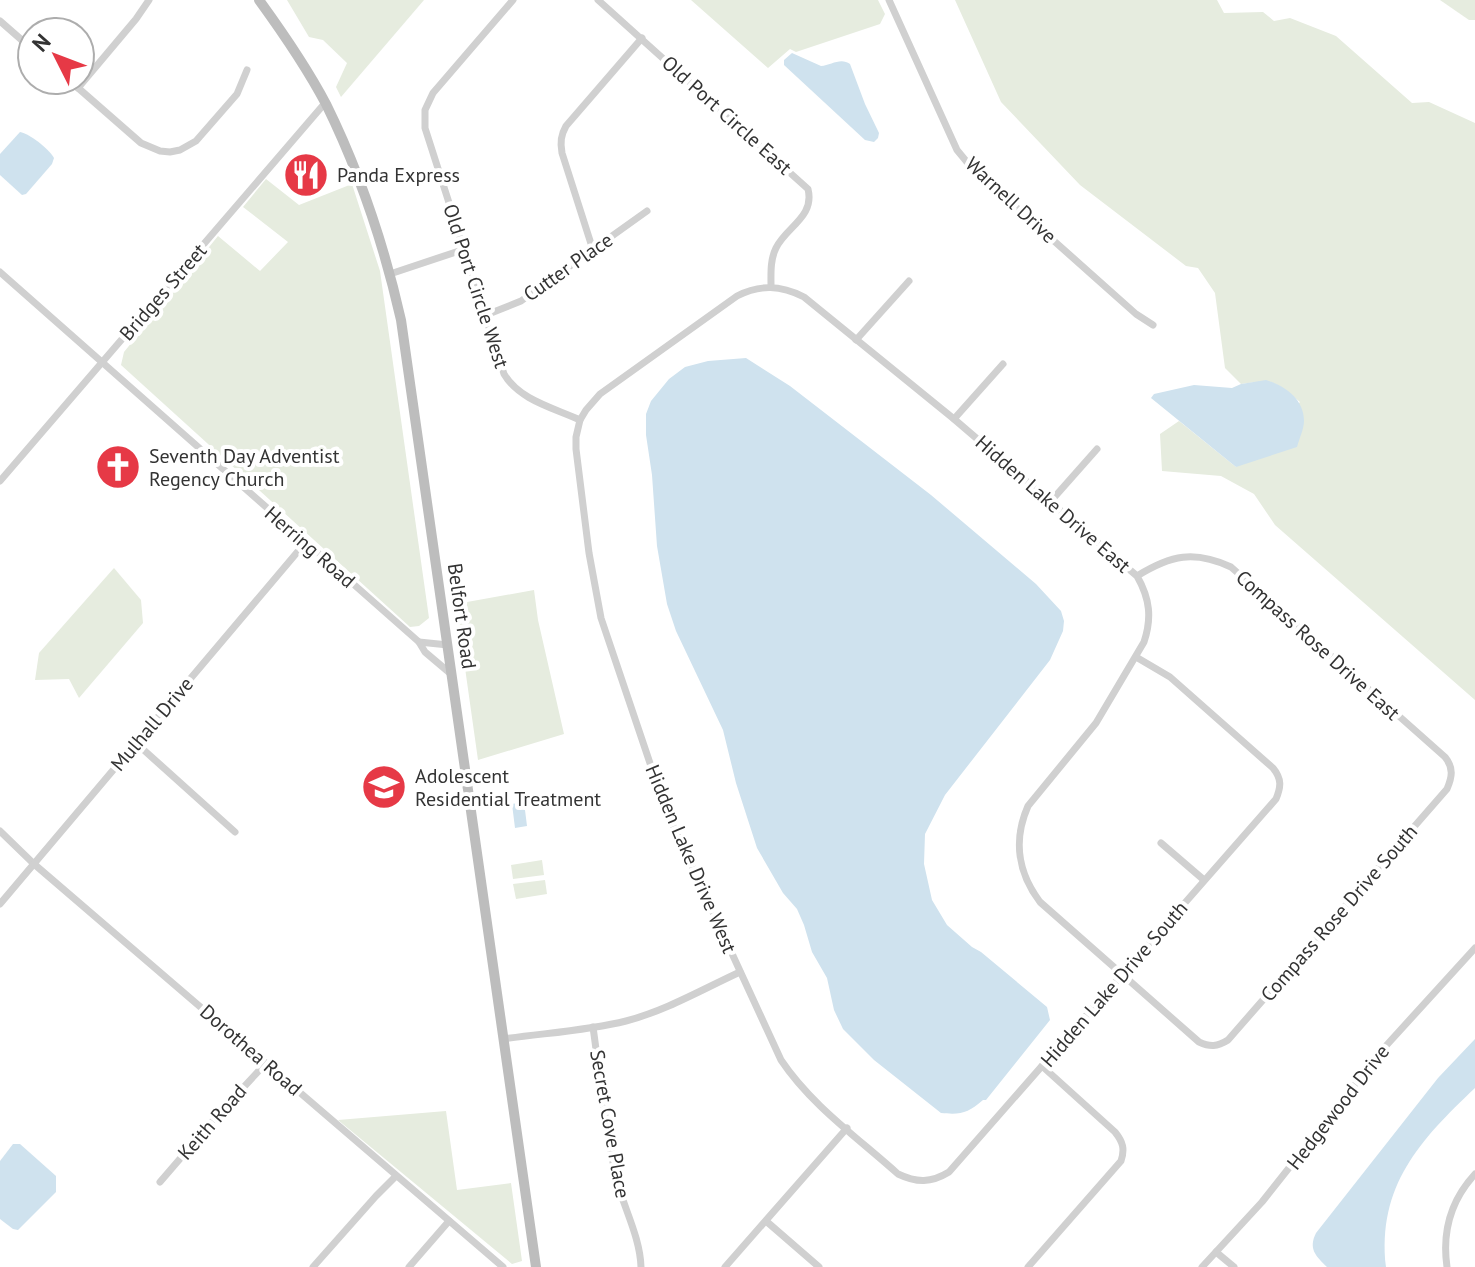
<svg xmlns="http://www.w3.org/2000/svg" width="1475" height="1267" font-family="'PT Sans',sans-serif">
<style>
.green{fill:#e6ecdf}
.water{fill:#cfe2ee}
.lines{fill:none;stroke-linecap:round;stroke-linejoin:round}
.street{stroke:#d0d0d0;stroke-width:7}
.secondary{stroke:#bdbdbd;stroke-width:10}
.labels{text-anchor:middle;stroke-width:8;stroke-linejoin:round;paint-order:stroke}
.street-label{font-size:20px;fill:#333;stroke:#fff}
.poi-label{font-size:20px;fill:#333;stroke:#fff;text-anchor:start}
</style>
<rect width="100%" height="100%" fill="#fff"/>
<g class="green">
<path d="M287 0H424L341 97 336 87 347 63 323 40 309 37Z"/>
<path d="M691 0H878L885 14 880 24 796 52 790 49 768 68Z"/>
<path d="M955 0H1217L1224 13 1263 12 1274 21 1290 18 1336 36 1412 103 1429 102 1475 123V700L1275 525 1254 494 1221 476 1162 471 1160 434 1179 421 1236 467 1300 402C1275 381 1274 379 1241 384L1225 368 1215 293 1198 268 1186 266 1080 185 1001 102Z"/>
<path d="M1440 0H1475V20H1469Z"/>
<path d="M266 179 299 205 352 184 380 271 429 618 419 626 410 627 121 365 124 352 218 236 260 271 288 242 243 207Z"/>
<path d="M114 568 141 600 143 623 79 698 69 679 35 680 39 653Z"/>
<path d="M534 590 538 620 564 734 478 760 456 604Z"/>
<path d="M542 860 544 875 513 879 511 865Z"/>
<path d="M545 880 547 894 516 899 513 884Z"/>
<path d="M446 1111 457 1190 511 1183 522 1261 512 1264 338 1120Z"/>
</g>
<g class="water">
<path d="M792 53 821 66C831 65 841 57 850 64L865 104 879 133 878 138 874 142 865 140 784 65V60Z"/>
<path d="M20 132C30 134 48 148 54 158L52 164 26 194 22 195 0 175V154Z"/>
<path d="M746 358 790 386 931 495 1036 584 1061 611 1064 621 1063 631 1050 660 945 795 925 834 924 864 932 900 947 925 972 947 981 952 1047 1007 1050 1020 986 1100H983C968 1113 961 1115 941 1113L874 1060 843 1029 834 1010 827 978 812 952 804 925 797 909 783 893 757 848 736 783 723 730 676 631 667 604 657 546 652 475 646 435V414L651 401 669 379 685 367 708 361Z"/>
<path d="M1266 380C1285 386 1304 399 1304 421 1304 429 1299 439 1297 447L1236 467 1151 398 1154 394 1194 385 1232 388 1241 384Z"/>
<path d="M524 802 527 826 515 828 512 804Z"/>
<path d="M1475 1039V1088C1420 1140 1377 1186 1386 1267H1327C1316 1256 1308 1249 1316 1233L1438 1078Z"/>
<path d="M13 1144H20L56 1176V1192L18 1230 13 1229 0 1219V1161Z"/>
</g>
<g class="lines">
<g class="street">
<path d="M513 0 433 93 425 110V128L504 374C519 400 554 408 580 420"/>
<path d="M598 0 808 189C815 217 786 227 776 248 770 260 771 274 771 286"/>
<path d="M889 0 957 150 971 167 1136 314 1153 325"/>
<path d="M0 21 32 49"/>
<path d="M69 80 141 143 160 151 170 152 180 150 196 141 237 94 247 70"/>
<path d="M78 88 136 19 149 0"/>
<path d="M593 250 562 153C560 142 561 135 566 126L642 38"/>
<path d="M0 272 419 642 448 645"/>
<path d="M390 274 465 249"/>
<path d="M486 315 521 301 647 211"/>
<path d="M856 340 909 281"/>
<path d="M954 419 1003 364"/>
<path d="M0 481 325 103"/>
<path d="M1051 501 1097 449"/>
<path d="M419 642 425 652 451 674"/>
<path d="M1136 657 1170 677 1273 768C1282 779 1281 787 1276 799 1167 923 1058 1048 949 1172 931 1183 917 1183 898 1174 858 1138 811 1105 781 1060L671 821 655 778 601 618 589 553 576 449V437L580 420 586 410 600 394 737 296C760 284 781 285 804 297L954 419 1137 576C1150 599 1152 618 1144 642L1096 723 1028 806C1013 840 1018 873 1040 902L1199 1042C1210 1047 1217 1047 1228 1040L1447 789C1452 777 1454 768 1445 757L1231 567C1194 550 1171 555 1137 576"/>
<path d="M136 743 235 832"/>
<path d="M0 831 34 864 503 1267"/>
<path d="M1161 843 1204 880"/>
<path d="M0 904 305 543"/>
<path d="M593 1027C600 1077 605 1127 616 1177 623 1207 640 1236 641 1267"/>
<path d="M503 1039C544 1033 586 1031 626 1021 665 1011 703 989 740 972"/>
<path d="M160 1182 216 1117 266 1063"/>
<path d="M766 1221 819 1267"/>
<path d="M1216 1252 1234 1267"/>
<path d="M313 1267 376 1196 396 1176"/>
<path d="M409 1267 449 1221"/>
<path d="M725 1267 847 1128"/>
<path d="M1028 1267 1121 1161C1125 1149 1123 1142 1115 1132L1042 1066"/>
<path d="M1202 1267 1262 1202 1384 1048 1475 948"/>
<path d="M1447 1267C1442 1232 1451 1200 1475 1174"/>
</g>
<path class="secondary" d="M259 0C283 33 307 68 326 104 360 173 384 245 401 320L536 1267"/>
</g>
<defs>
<g id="restaurant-disc" transform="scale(2.3)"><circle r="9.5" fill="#e63946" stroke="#fff"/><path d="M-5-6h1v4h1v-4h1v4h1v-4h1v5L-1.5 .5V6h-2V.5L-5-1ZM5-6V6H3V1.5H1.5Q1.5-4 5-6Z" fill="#fff"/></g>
<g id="church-disc" transform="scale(2.3)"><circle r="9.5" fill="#e63946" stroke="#fff"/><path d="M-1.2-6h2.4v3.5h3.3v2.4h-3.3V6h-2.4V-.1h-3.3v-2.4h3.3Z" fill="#fff"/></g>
<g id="school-disc" transform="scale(2.3)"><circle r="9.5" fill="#e63946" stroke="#fff"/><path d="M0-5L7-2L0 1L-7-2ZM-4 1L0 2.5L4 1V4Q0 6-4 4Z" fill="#fff"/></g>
</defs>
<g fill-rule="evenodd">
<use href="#restaurant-disc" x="306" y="175"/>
<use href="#church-disc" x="118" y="467"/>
<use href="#school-disc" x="384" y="787"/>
</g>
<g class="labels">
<g class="street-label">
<text transform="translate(727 115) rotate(42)" y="7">Old Port Circle East</text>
<text transform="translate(1011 200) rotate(43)" y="7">Warnell Drive</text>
<text transform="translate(568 267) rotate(-35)" y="7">Cutter Place</text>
<text transform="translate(476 286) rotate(72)" y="7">Old Port Circle West</text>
<text transform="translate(163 292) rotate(-49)" y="7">Bridges Street</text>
<text transform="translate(1053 504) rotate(41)" y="7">Hidden Lake Drive East</text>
<text transform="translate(310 547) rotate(41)" y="7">Herring Road</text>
<text transform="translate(462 616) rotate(82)" y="7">Belfort Road</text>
<text transform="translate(1318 645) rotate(42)" y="7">Compass Rose Drive East</text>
<text transform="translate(152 724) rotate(-50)" y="7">Mulhall Drive</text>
<text transform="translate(691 859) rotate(67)" y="7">Hidden Lake Drive West</text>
<text transform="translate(1339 913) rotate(-49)" y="7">Compass Rose Drive South</text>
<text transform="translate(1114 984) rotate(-49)" y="7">Hidden Lake Drive South</text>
<text transform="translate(251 1050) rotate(41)" y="7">Dorothea Road</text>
<text transform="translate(1338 1107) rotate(-52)" y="7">Hedgewood Drive</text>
<text transform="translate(212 1122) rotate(-49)" y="7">Keith Road</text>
<text transform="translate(610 1124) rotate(80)" y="7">Secret Cove Place</text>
</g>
<g class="poi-label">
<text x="337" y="182">Panda Express</text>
<text x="149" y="463">Seventh Day Adventist<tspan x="149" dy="23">Regency Church</tspan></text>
<text x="415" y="783">Adolescent<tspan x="415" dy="23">Residential Treatment</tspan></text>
</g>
</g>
<g transform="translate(56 56) rotate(312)"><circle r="38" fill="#ffffff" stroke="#adadad" stroke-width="2"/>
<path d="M0-6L14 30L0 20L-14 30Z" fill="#e63946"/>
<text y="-12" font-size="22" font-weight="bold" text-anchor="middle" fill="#333333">N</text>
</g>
</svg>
